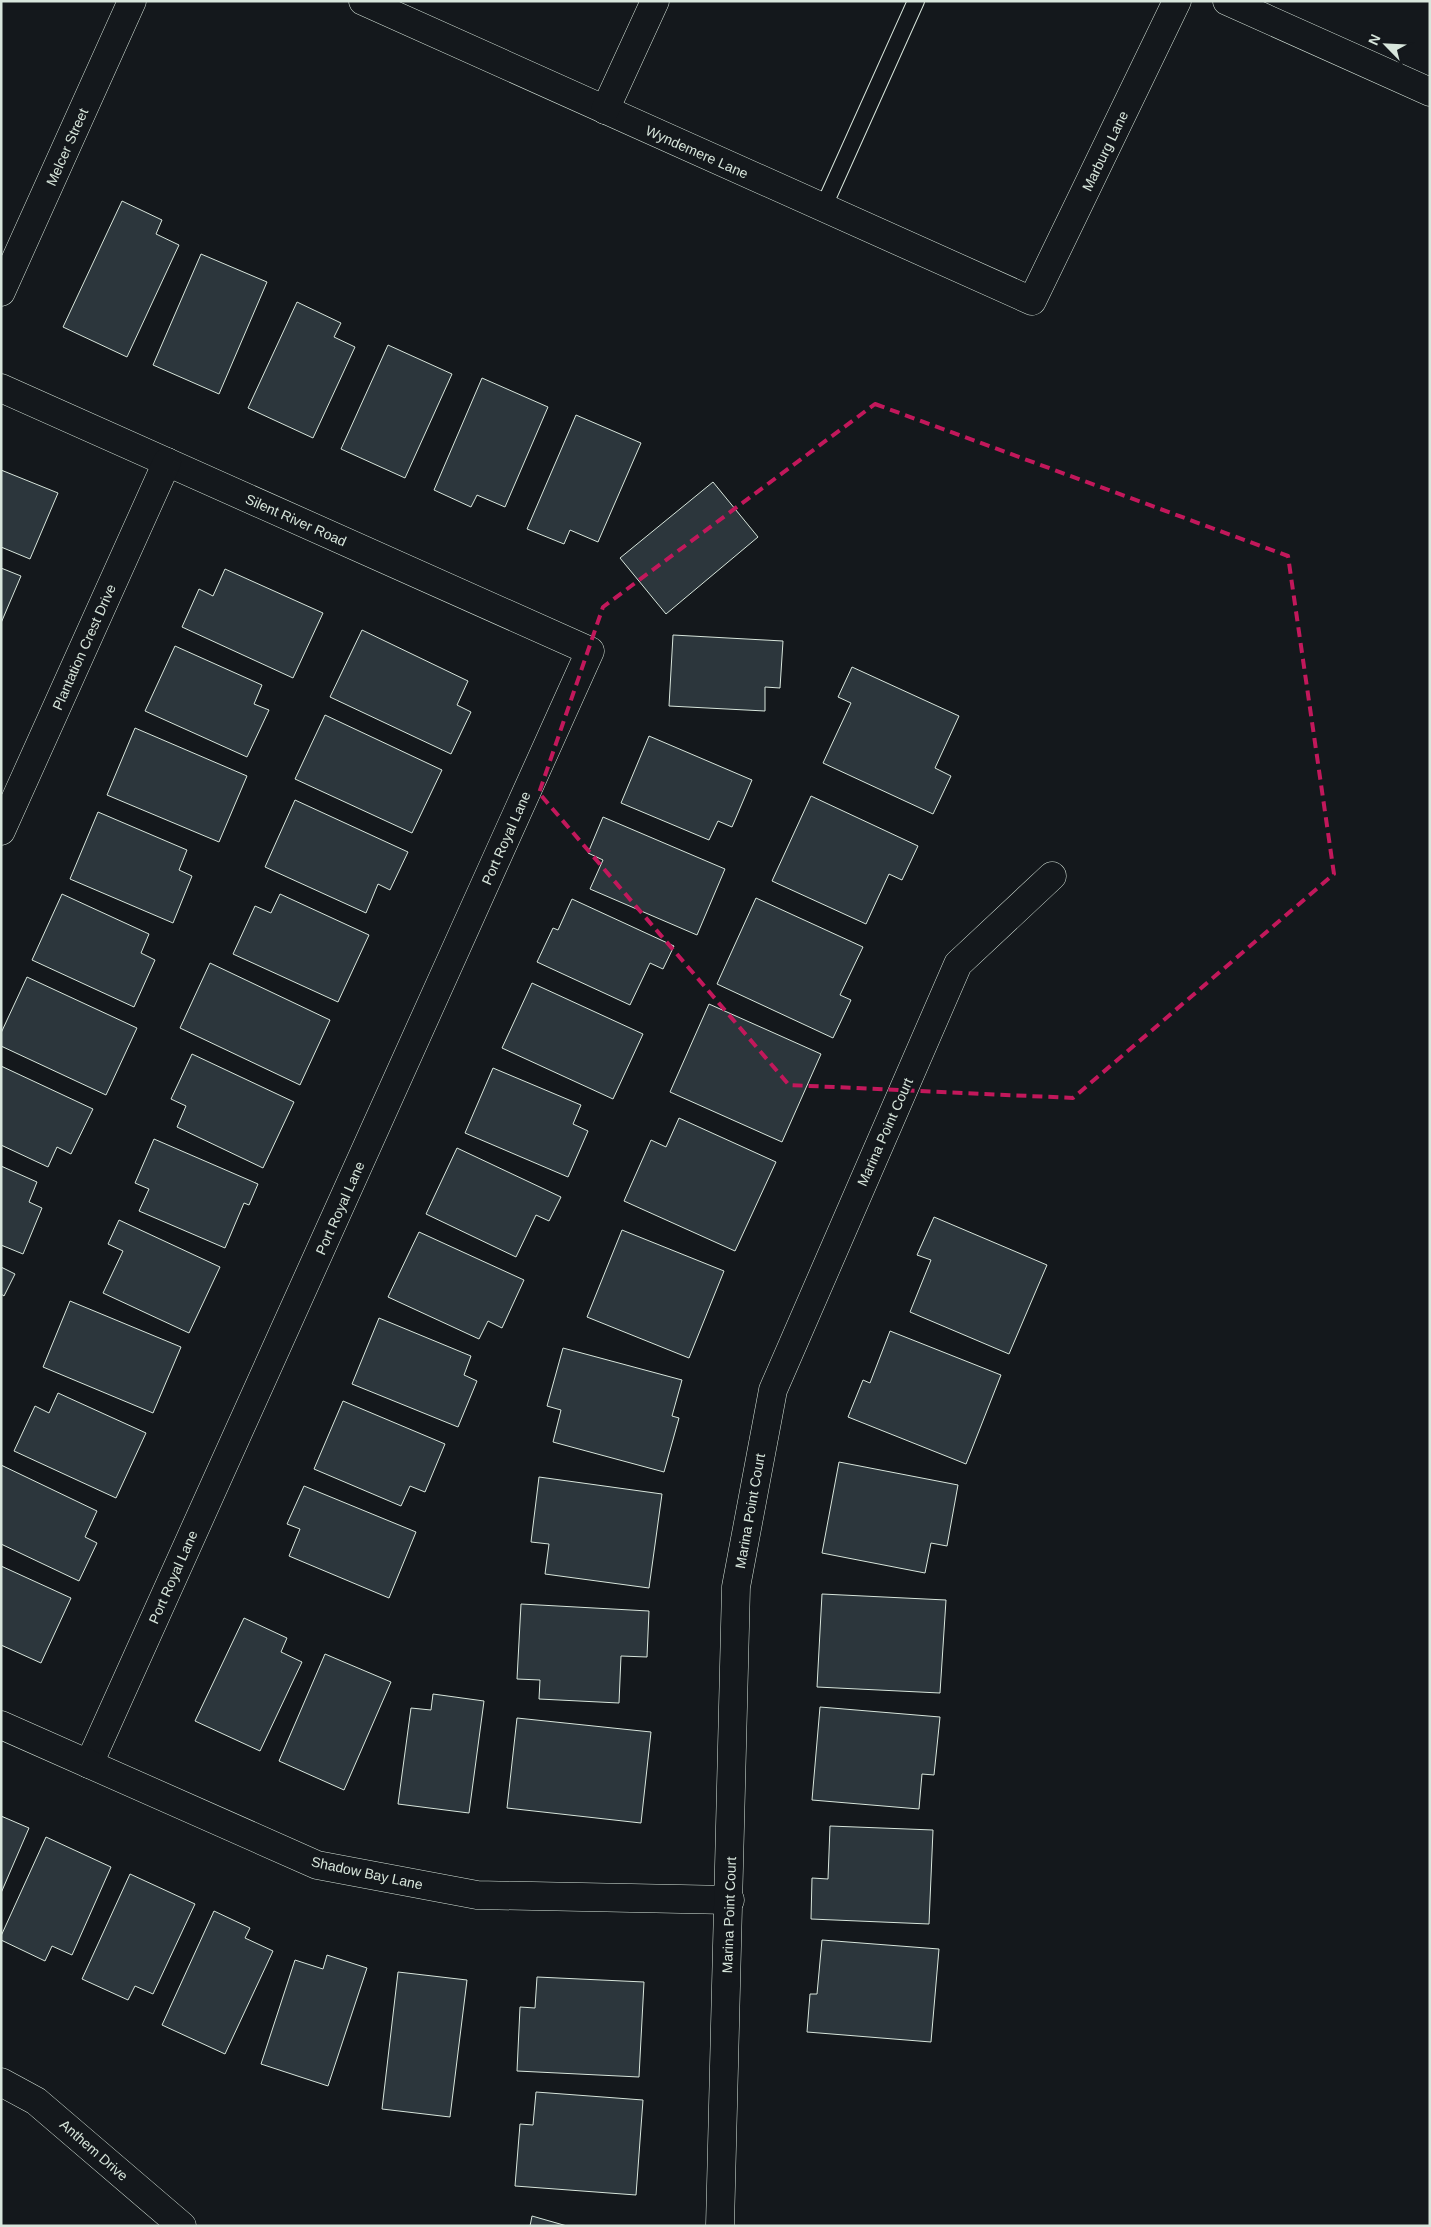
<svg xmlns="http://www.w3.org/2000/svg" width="1431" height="2227" font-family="Arial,sans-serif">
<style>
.building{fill:#2c363c;stroke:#d8e6dc}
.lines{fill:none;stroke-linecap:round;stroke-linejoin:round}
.lane-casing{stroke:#d8e6dc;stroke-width:18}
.street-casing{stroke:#d8e6dc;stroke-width:29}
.secondary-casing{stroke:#d8e6dc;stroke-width:29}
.lane{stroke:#14181c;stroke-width:16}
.street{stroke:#14181c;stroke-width:28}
.secondary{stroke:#14181c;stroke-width:28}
.marked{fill:none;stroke:#c2185b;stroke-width:4;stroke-dasharray:10 6;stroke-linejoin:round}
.labels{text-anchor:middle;stroke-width:4;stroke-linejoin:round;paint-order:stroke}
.street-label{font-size:14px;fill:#d8e6dc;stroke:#14181c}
</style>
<rect width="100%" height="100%" fill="#14181c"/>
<g class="building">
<path d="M122 201 162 220 156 234 179 245 127 357 63 327Z"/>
<path d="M201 254 267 282 219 394 153 365Z"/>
<path d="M297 302 341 323 334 337 355 347 313 438 248 408Z"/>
<path d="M388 345 452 374 405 478 341 449Z"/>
<path d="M482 378 548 407 505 507 477 495 471 507 434 490Z"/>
<path d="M576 415 641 443 598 542 570 530 564 544 527 529Z"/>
<path d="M1 470 58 493 30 559 1 547Z"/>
<path d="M713 482 758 537 666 614 620 558Z"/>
<path d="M1 568 21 576 1 623Z"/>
<path d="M225 569 323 613 293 678 182 627 199 589 213 596Z"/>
<path d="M362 630 468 681 457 705 471 712 451 754 330 697Z"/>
<path d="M673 635 783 641 780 688 765 687V711L669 706Z"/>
<path d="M175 646 262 685 254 704 269 710 247 757 145 711Z"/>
<path d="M852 667 959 716 935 768 951 776 933 814 823 763 851 703 838 697Z"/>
<path d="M325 715 442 770 412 833 295 779Z"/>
<path d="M135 728 247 776 219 842 107 795Z"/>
<path d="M649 736 752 780 732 827 718 821 709 840 621 803Z"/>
<path d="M811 796 918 846 902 880 889 874 866 924 772 881Z"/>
<path d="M295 800 408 852 390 890 378 884 366 913 265 867Z"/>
<path d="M98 812 187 850 179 870 192 876 173 923 70 879Z"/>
<path d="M603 817 725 869 697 935 590 889 603 860 588 853Z"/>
<path d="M62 894 149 934 141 953 155 960 134 1007 32 960Z"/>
<path d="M280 894 369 935 338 1002 233 954 255 906 271 913Z"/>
<path d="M756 898 863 947 840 995 851 1000 833 1038 717 984Z"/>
<path d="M572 899 674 946 663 969 650 963 630 1005 537 962 553 928 558 930Z"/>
<path d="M210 963 330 1020 300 1085 180 1028Z"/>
<path d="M27 977 137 1028 106 1095 1 1046V1033Z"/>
<path d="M532 983 643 1034 613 1099 502 1048Z"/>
<path d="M709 1004 821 1054 782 1142 670 1092Z"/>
<path d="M192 1054 294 1102 263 1168 177 1127 186 1106 171 1099Z"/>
<path d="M1 1066 93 1109 71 1154 57 1147 48 1167 1 1145Z"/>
<path d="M493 1068 581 1105 573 1124 588 1131 568 1177 465 1133Z"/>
<path d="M679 1118 776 1162 735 1251 624 1201 651 1140 666 1147Z"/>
<path d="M154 1139 258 1184 249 1205 244 1203 225 1248 139 1211 149 1189 135 1183Z"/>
<path d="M457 1148 561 1197 549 1221 536 1215 516 1257 426 1214Z"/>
<path d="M1 1166 37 1182 29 1202 42 1208 23 1254 1 1245Z"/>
<path d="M934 1217 1047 1265 1009 1354 910 1312 931 1260 917 1255Z"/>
<path d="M119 1220 220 1267 189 1333 103 1293 123 1251 108 1244Z"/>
<path d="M622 1230 724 1271 689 1358 587 1317Z"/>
<path d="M419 1232 524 1280 502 1328 488 1321 479 1339 388 1297Z"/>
<path d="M1 1267 15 1274 4 1296 1 1294Z"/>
<path d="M70 1301 181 1347 153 1413 43 1367Z"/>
<path d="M379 1318 471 1356 464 1375 477 1381 458 1427 352 1384Z"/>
<path d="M890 1331 1001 1375 966 1464 848 1417 863 1380 870 1383Z"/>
<path d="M563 1348 682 1380 672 1416 679 1418 664 1472 553 1442 561 1410 547 1406Z"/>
<path d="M58 1393 146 1433 116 1498 14 1451 35 1406 49 1413Z"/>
<path d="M343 1401 445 1444 425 1492 410 1486 401 1506 314 1469Z"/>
<path d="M839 1462 958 1485 947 1546 931 1543 925 1573 822 1553Z"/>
<path d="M1 1465 97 1511 85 1537 97 1543 79 1581 1 1544Z"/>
<path d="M539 1477 662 1494 649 1588 545 1574 549 1544 531 1542Z"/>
<path d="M304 1486 416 1532 389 1598 289 1556 300 1529 287 1524Z"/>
<path d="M1 1566 71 1598 41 1663 1 1645Z"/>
<path d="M822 1594 946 1600 940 1693 817 1687Z"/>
<path d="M521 1604 649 1611 647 1657 621 1656 619 1703 539 1699 540 1680 517 1679Z"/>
<path d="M244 1618 287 1638 281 1652 302 1662 260 1751 195 1721Z"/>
<path d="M325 1654 391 1682 344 1790 279 1761Z"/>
<path d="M433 1694 484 1701 469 1813 398 1804 411 1708 431 1710Z"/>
<path d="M820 1707 940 1717 934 1775 922 1774 919 1809 812 1800Z"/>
<path d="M517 1718 651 1732 641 1823 507 1808Z"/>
<path d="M1 1816 29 1828 1 1893Z"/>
<path d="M830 1826 933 1830 929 1924 811 1919 812 1878 828 1879Z"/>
<path d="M46 1837 111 1867 72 1955 52 1946 45 1961 1 1940V1936Z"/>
<path d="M130 1874 195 1904 153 1994 135 1986 128 2000 82 1979Z"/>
<path d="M214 1911 250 1928 245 1938 273 1951 225 2054 162 2025Z"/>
<path d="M822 1940 939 1949 931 2042 807 2032 810 1994H817Z"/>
<path d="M327 1955 367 1968 328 2086 261 2064 295 1960 323 1969Z"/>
<path d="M398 1972 467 1980 450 2117 382 2109Z"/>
<path d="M537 1977 644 1982 639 2077 517 2071 520 2007 535 2008Z"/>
<path d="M536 2092 643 2100 636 2195 515 2186 520 2124 533 2125Z"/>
<path d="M532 2216 567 2226H530Z"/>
</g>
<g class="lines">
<g class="lane-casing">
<path id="lane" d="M823 208 916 1"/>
</g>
<g class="street-casing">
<g id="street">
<path d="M363 1 1032 301 1177 1"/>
<path d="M1227 1 1430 92"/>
<path d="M605 110 655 1"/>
<path d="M1 292 132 1"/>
<path d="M1 388 590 651 89 1764"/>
<path d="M1 831 167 462"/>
<path d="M1 1725 317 1865 477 1895 730 1900"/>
<path d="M720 2226 736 1587 773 1390 958 964 1052 876"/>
</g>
</g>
<g class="secondary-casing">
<path id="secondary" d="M1 2082 36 2101 182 2226"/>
</g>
<use href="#lane" class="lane"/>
<use href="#street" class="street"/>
<use href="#secondary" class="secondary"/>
</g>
<path class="marked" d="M875 404 1288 556 1334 874 1073 1098 789 1085 539 793 603 607Z"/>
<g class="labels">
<g class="street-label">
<text transform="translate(67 147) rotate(-66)" y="5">Melcer Street</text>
<text transform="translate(1105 151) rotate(-64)" y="5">Marburg Lane</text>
<text transform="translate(697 152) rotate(24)" y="5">Wyndemere Lane</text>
<text transform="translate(296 520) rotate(24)" y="5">Silent River Road</text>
<text transform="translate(84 647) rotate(-66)" y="5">Plantation Crest Drive</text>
<text transform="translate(506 838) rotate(-66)" y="5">Port Royal Lane</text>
<text transform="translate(885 1132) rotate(-66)" y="5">Marina Point Court</text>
<text transform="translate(340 1208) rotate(-66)" y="5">Port Royal Lane</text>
<text transform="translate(750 1511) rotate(-80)" y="5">Marina Point Court</text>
<text transform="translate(173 1577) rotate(-66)" y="5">Port Royal Lane</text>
<text transform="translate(367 1873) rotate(12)" y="5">Shadow Bay Lane</text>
<text transform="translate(729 1915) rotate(-88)" y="5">Marina Point Court</text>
<text transform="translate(94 2150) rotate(41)" y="5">Anthem Drive</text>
</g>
</g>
<rect width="1431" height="2227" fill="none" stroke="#d8e6dc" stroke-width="5"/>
<g transform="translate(1386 45) rotate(294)" stroke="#14181c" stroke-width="4" paint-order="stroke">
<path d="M0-4L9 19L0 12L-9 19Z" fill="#d8e6dc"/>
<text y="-8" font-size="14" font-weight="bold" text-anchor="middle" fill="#d8e6dc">N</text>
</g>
</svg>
